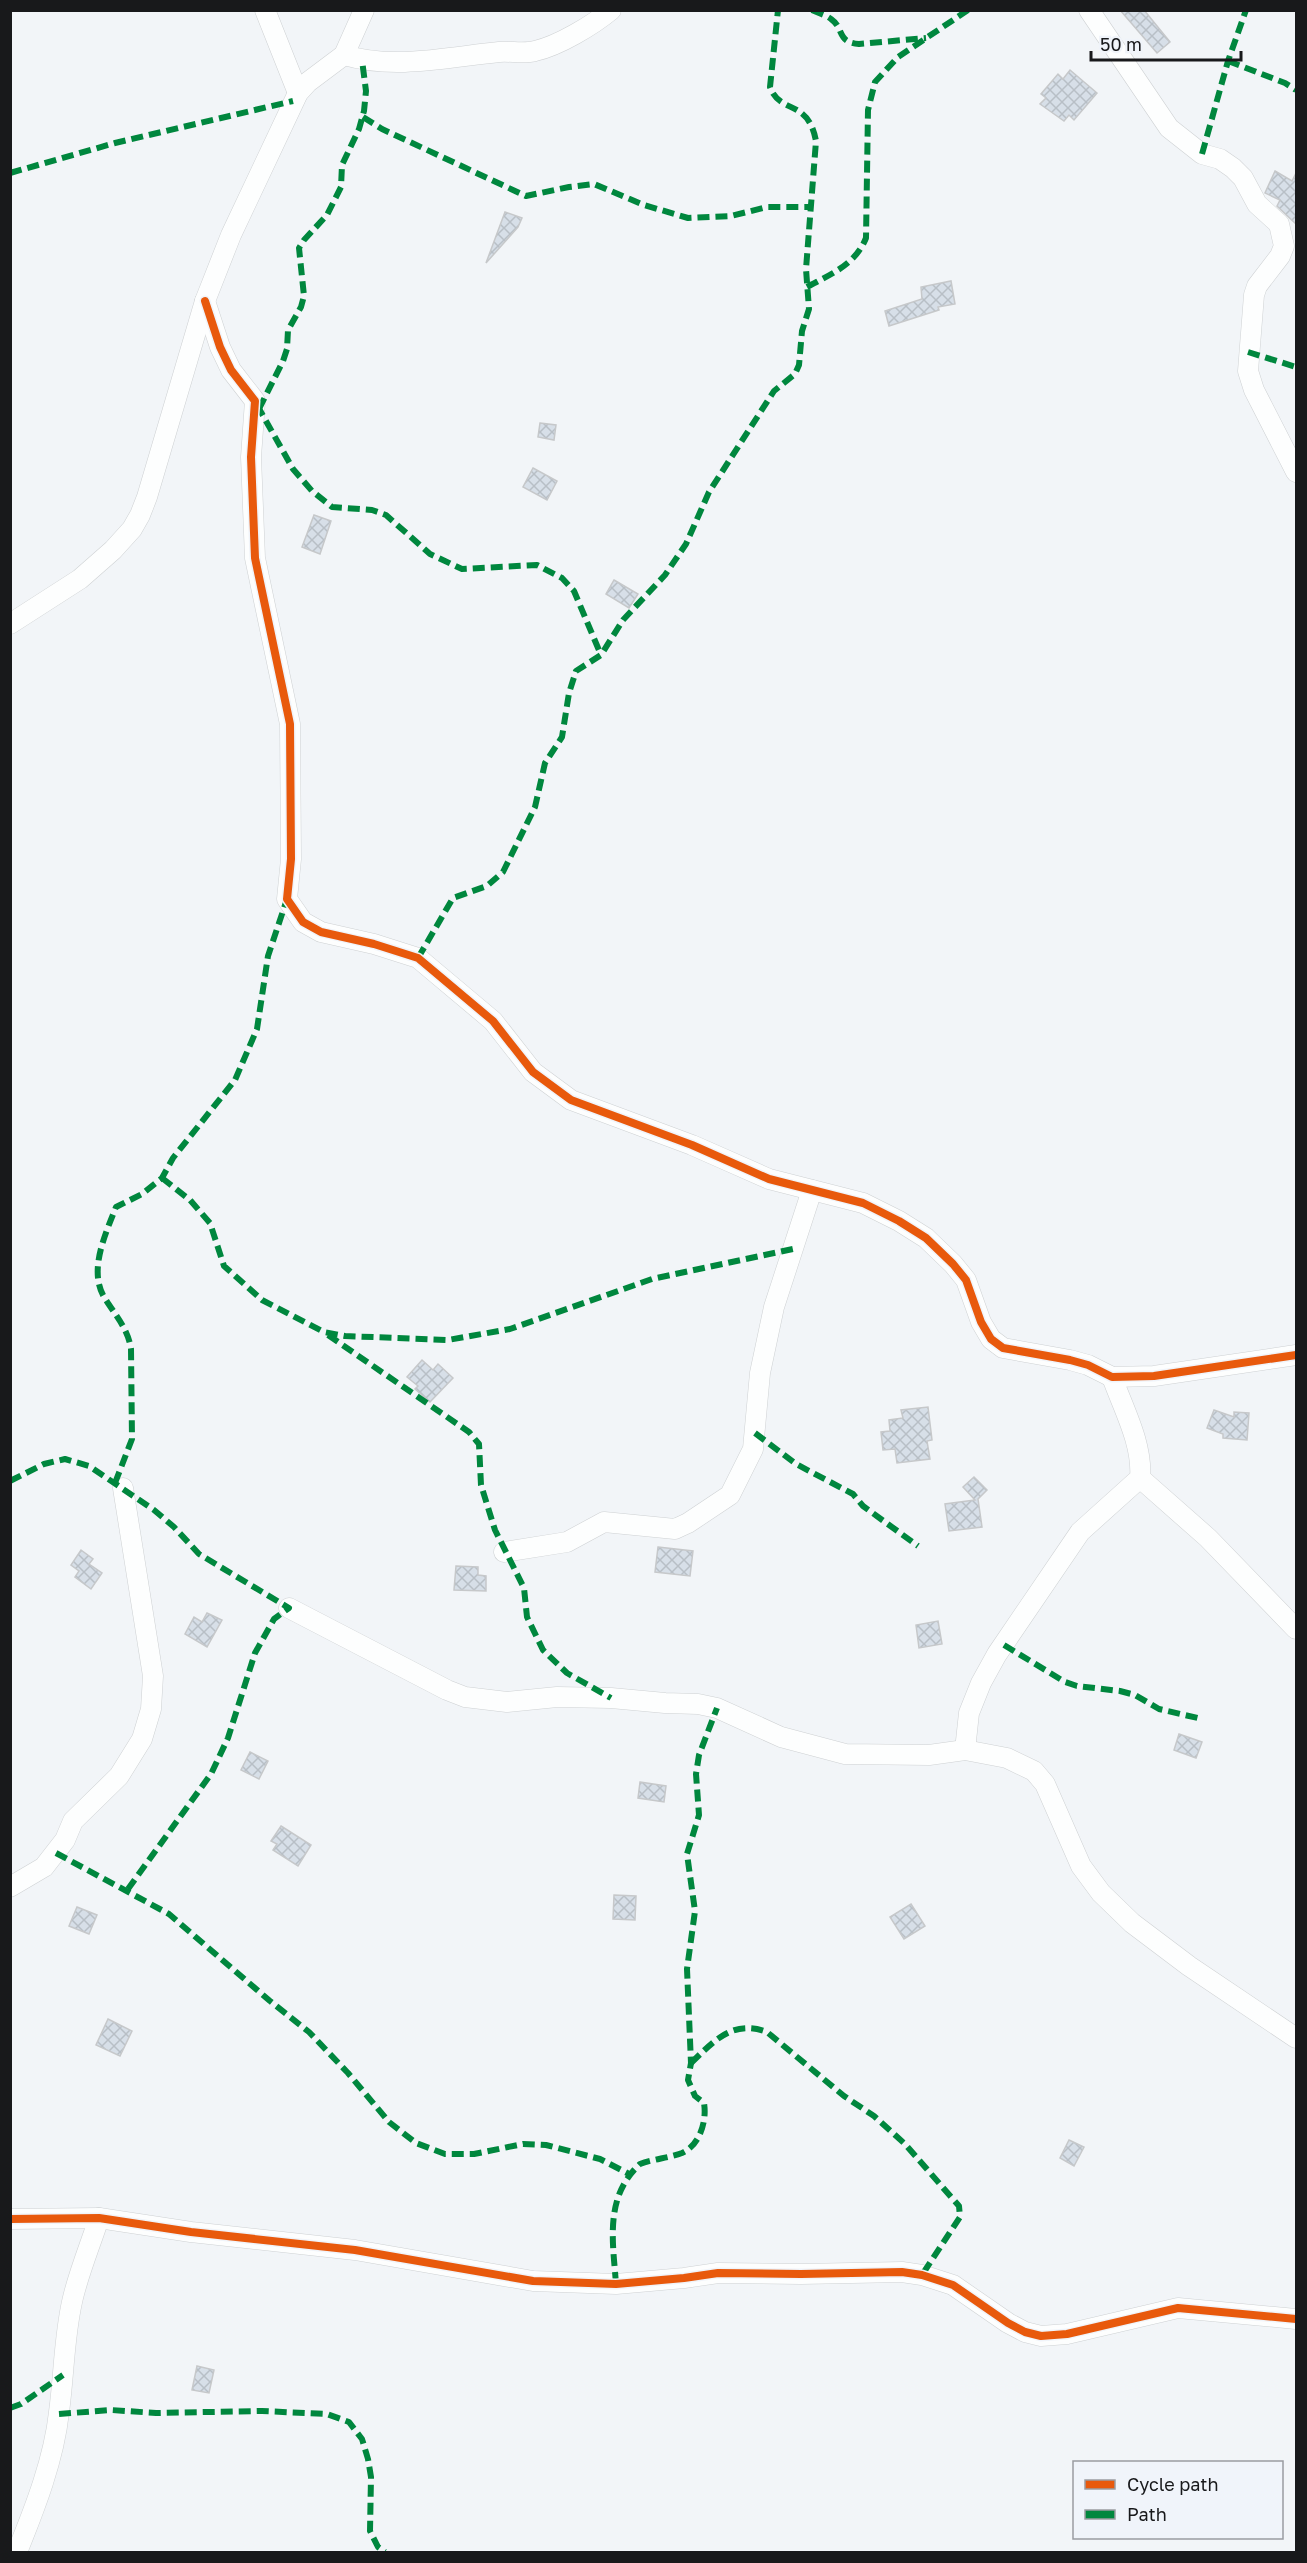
<svg xmlns="http://www.w3.org/2000/svg" width="1307" height="2563" font-family="'Golos Text',sans-serif">
<style>
.building{fill:url(#building-cross-hatch);stroke:#c6c8ca;stroke-width:1.5}
.lines{fill:none;stroke-linecap:round;stroke-linejoin:round}
.minor-casing{stroke:#ced1d3;stroke-width:21}
.minor{stroke:#fdfefe;stroke-width:20}
.quiet{stroke:#00873e;stroke-width:6;stroke-dasharray:12 6;stroke-linecap:butt}
.cycleway-casing{stroke:#f0f4fa;stroke-width:11}
.cycleway{stroke:#e8590c;stroke-width:8}
</style>
<defs>
<pattern id="building-cross-hatch" width="8" height="8" patternUnits="userSpaceOnUse" patternTransform="scale(1.5)"><rect width="8" height="8" fill="#d7dfe8"/><path d="M0 0l8 8M0 8l8-8" fill="none" stroke="#b8bfc6"/></pattern>
</defs>
<rect width="100%" height="100%" fill="#f2f5f8"/>
<g class="building">
<path d="M1120 10H1144L1170 42 1157 53Z"/>
<path d="M1070 70 1097 93 1074 120 1069 115 1064 121 1040 104 1046 98 1041 94 1058 74 1063 79Z"/>
<path d="M1275 171 1292 181 1296 173V224L1277 206 1280 200 1265 193Z"/>
<path d="M505 212 522 218 518 227 486 263Z"/>
<path d="M951 281 955 304 938 307 939 310 889 326 885 311 922 299 921 287Z"/>
<path d="M540 423 556 425 554 440 538 437Z"/>
<path d="M533 468 557 481 547 500 523 487Z"/>
<path d="M314 515 331 521 320 554 302 547Z"/>
<path d="M614 580 638 594 629 608 606 594Z"/>
<path d="M422 1360 433 1370 438 1364 453 1378 430 1402 415 1389 418 1386 407 1377Z"/>
<path d="M928 1407 932 1440 927 1441 930 1459 897 1463 895 1449 883 1450 881 1432 890 1431 889 1420 903 1418 901 1410Z"/>
<path d="M1214 1410 1234 1417V1412L1249 1413 1247 1440 1223 1438V1434L1207 1428Z"/>
<path d="M974 1477 987 1490 978 1499 982 1527 949 1531 945 1504 975 1500 963 1487Z"/>
<path d="M658 1547 693 1551 690 1576 655 1572Z"/>
<path d="M81 1550 93 1559 89 1564 102 1573 91 1589 75 1577 79 1571 71 1565Z"/>
<path d="M456 1566 478 1567V1575L486 1576V1591L454 1590Z"/>
<path d="M207 1613 222 1620 207 1647 185 1634 194 1617 202 1622Z"/>
<path d="M938 1621 942 1644 919 1648 916 1625Z"/>
<path d="M1179 1734 1202 1742 1196 1758 1174 1750Z"/>
<path d="M250 1752 268 1761 259 1779 241 1770Z"/>
<path d="M640 1782 666 1786 664 1802 638 1798Z"/>
<path d="M281 1826 311 1845 298 1866 273 1850 277 1844 271 1841Z"/>
<path d="M614 1895 636 1896 635 1920 613 1919Z"/>
<path d="M911 1904 925 1926 904 1939 890 1917Z"/>
<path d="M77 1907 97 1915 89 1934 69 1926Z"/>
<path d="M108 2019 132 2031 120 2056 96 2045Z"/>
<path d="M1069 2140 1084 2147 1074 2166 1060 2158Z"/>
<path d="M197 2366 214 2370 209 2393 192 2390Z"/>
</g>
<g class="lines">
<g class="minor-casing">
<g id="minor">
<path d="M265 10 298 93"/>
<path d="M1089 10 1169 128 1202 154 1220 159 1233 168 1243 178 1257 204 1279 224 1284 246 1280 256 1257 286 1254 295 1248 371 1254 390 1296 472"/>
<path d="M344 55C394 70 449 57 499 52 511 51 524 54 535 51 558 46 593 25 611 10"/>
<path d="M205 301 220 347 231 370 255 401 251 457 255 558 290 724 291 859 287 899 303 922 321 932 374 944 418 958 493 1021 533 1072 571 1100 692 1145 769 1179 863 1203 899 1221 926 1238 953 1264 966 1280 981 1322 991 1339 1003 1348 1070 1360 1088 1365 1112 1377 1154 1376 1296 1355"/>
<path d="M10 624 80 579 113 550 132 529 140 515 147 497 205 301 231 235 298 93 308 82 344 55 364 10"/>
<path d="M1140 1478 1208 1538 1296 1629"/>
<path d="M504 1552 567 1542 604 1522 675 1529 688 1523 730 1495 753 1449 760 1373 774 1307 812 1190"/>
<path d="M289 1608 447 1690 465 1697 507 1702 557 1697 611 1698 665 1703 698 1704 717 1708 781 1737 845 1754 929 1755 965 1750 1007 1758 1034 1771 1045 1784 1081 1866 1101 1893 1132 1923 1189 1966 1296 2038"/>
<path d="M965 1750 969 1713 981 1683 997 1654 1080 1532 1140 1478C1143 1444 1123 1408 1112 1377"/>
<path d="M10 1887 44 1867 65 1840 73 1821 119 1776 142 1739 151 1709 153 1676 123 1488"/>
<path d="M10 2219 99 2218 191 2232 355 2250 533 2281 616 2284 684 2278 718 2273 801 2274 902 2272 922 2275 953 2285 1008 2323 1025 2332 1041 2336 1067 2334 1178 2308 1296 2319"/>
<path d="M17 2552C35 2508 54 2459 59 2412 64 2375 64 2338 72 2302 78 2274 90 2246 99 2218"/>
</g>
</g>
<use href="#minor" class="minor"/>
<g class="quiet">
<path d="M812 10C818 13 826 15 831 19 845 29 836 42 859 44L926 38"/>
<path d="M1228 61 1285 83 1296 90"/>
<path d="M363 117 382 129 526 196 569 187 594 184 644 205 688 218 731 216 767 207H811"/>
<path d="M1202 154 1228 61 1246 10"/>
<path d="M10 173 115 143 293 101"/>
<path d="M807 287C831 274 855 265 866 238L868 110 875 82 898 57 968 10"/>
<path d="M1248 352 1296 367"/>
<path d="M257 405 293 469 312 491 332 507 372 510 386 515 430 554 462 569 537 565 562 578 574 591 601 655"/>
<path d="M259 409 283 361 287 349 288 330 301 307 304 296 299 248 304 240 327 215 341 187 342 165 359 129 364 111 366 91 362 60"/>
<path d="M418 958 453 898 487 886 503 872 535 807 545 763 562 737 569 693 576 671 601 655 623 620 665 575 686 544 709 492 774 391 795 374 799 365 802 331 809 309 806 269 816 141C808 98 780 115 770 87L778 10"/>
<path d="M162 1178 190 1200 210 1223 224 1266 262 1300 324 1332 345 1336 448 1340 510 1329 652 1279 793 1249"/>
<path d="M328 1335 469 1432 479 1444 481 1485 495 1530 524 1588 527 1617 543 1650 567 1673 611 1698"/>
<path d="M755 1433 796 1464 853 1494 863 1506 918 1546"/>
<path d="M10 1481 44 1464 65 1459 89 1466 154 1510 174 1527 199 1554 289 1608 274 1619 255 1653 228 1738 211 1774 128 1889"/>
<path d="M115 1483 132 1439 131 1349C128 1329 116 1316 106 1300 87 1273 105 1235 116 1207L142 1194 162 1178 173 1158 235 1080 257 1029 268 956 287 899"/>
<path d="M1004 1645 1065 1682 1077 1686 1120 1691 1135 1695 1159 1709 1202 1719"/>
<path d="M56 1853 169 1914 270 2001 309 2032 348 2073 389 2122 416 2143 445 2154H474L523 2144 546 2145 600 2159 631 2175"/>
<path d="M691 2063C714 2041 733 2019 767 2032L844 2096 874 2116 905 2144 959 2206 960 2217 922 2275"/>
<path d="M616 2284C613 2242 604 2197 640 2164 653 2159 669 2158 682 2153 700 2145 707 2121 704 2103L695 2096 688 2080 691 2063 687 1969 695 1911 687 1854 699 1815 696 1774 699 1755 717 1708"/>
<path d="M10 2408 21 2404 63 2375"/>
<path d="M59 2414 111 2410 156 2413 262 2411 327 2414 349 2422 362 2439 368 2459 371 2477 370 2531 378 2547 385 2552"/>
</g>
<g class="cycleway-casing">
<g id="cycleway">
<path d="M205 301 220 347 231 370 255 401 251 457 255 558 290 724 291 859 287 899 303 922 321 932 374 944 418 958 493 1021 533 1072 571 1100 692 1145 769 1179 863 1203 899 1221 926 1238 953 1264 966 1280 981 1322 991 1339 1003 1348 1070 1360 1088 1365 1112 1377 1154 1376 1296 1355"/>
<path d="M10 2219 99 2218 191 2232 355 2250 533 2281 616 2284 684 2278 718 2273 801 2274 902 2272 922 2275 953 2285 1008 2323 1025 2332 1041 2336 1067 2334 1178 2308 1296 2319"/>
</g>
</g>
<use href="#cycleway" class="cycleway"/>
</g>
<rect width="1307" height="2563" fill="none" stroke="#18191b" stroke-width="24"/>
<rect x="1073" y="2461" width="210" height="78" fill="#f0f4fa" stroke="#9a9ca1" stroke-width="1.5"/>
<rect x="1085" y="2480" width="30" height="9" fill="#e8590c" stroke="#9a9ca1" stroke-width="1.5"/>
<text x="1127" y="2491" font-size="18" fill="#18191b">Cycle path</text>
<rect x="1085" y="2510" width="30" height="9" fill="#00873e" stroke="#9a9ca1" stroke-width="1.5"/>
<text x="1127" y="2521" font-size="18" fill="#18191b">Path</text>
<path d="M1091 51v9h150v-9" fill="none" stroke="#18191b" stroke-width="3"/>
<text x="1100" y="51" font-size="18" fill="#18191b" stroke="#f0f4fa" stroke-width="4.5" paint-order="stroke">50 m</text>
</svg>
